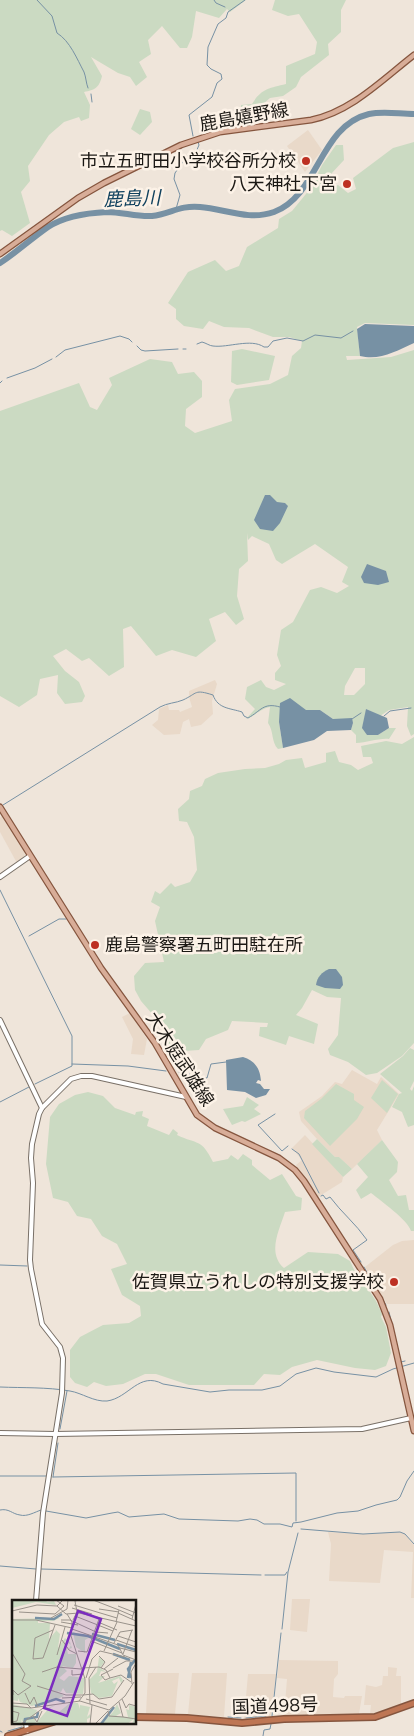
<svg xmlns="http://www.w3.org/2000/svg" width="414" height="1736" font-family="Mulish,'Noto Sans JP',sans-serif">
<style>
.built{fill:#e9d9c9}
.green{fill:#cbdac2;fill-rule:evenodd}
.water{fill:#7791a4}
.lines{fill:none;stroke-linecap:round;stroke-linejoin:round}
.stream{stroke:#7791a4;stroke-width:1}
.river{stroke:#7791a4;stroke-width:6}
.minor-casing{stroke:#797067;stroke-width:6}
.major-casing{stroke:#85553e;stroke-width:7}
.highway-casing{stroke:#85553e;stroke-width:8}
.minor{stroke:#fff;stroke-width:4}
.major{stroke:#d8ad98;stroke-width:4.5}
.highway{stroke:#be7654;stroke-width:5}
.poi-dot{fill:#bd3022;stroke:#fcf2e7;stroke-width:2}
.labels{text-anchor:middle;stroke-width:5;stroke-linejoin:round;paint-order:stroke}
.street-label{font-size:18px;fill:#1b1814;stroke:#fcf2e7}
.poi-label{font-size:18px;fill:#1b1814;stroke:#fcf2e7;text-anchor:end}
.water-label{font-size:19px;font-style:italic;fill:#10415e;stroke:#fcf2e7}
.inset-river{fill:none;stroke:#7791a4;stroke-width:2.5}
.inset-road{fill:none;stroke:#9a938b;stroke-width:1}
.view{fill:#7b2cbf;fill-opacity:0.15;stroke:#7b2cbf;stroke-width:2.5}
.inset-edge{fill:none;stroke:#1b1814;stroke-width:2.5}
</style>
<rect width="100%" height="100%" fill="#efe5da"/>
<g class="built">
<path d="M308 130 322 150 305 172 287 146Z"/>
<path d="M215 680 217 684 212 701 213 714 201 725 191 727 189 719 183 722 180 734 164 735 152 725 158 720 159 709 168 705 169 710H179L180 712 192 707 189 697V691Z"/>
<path d="M2 815 23 848 25 855 23 859 17 863 0 832V818Z"/>
<path d="M130 1013 147 1039 144 1055 131 1054 133 1039 122 1017Z"/>
<path d="M352 1070 377 1084 381 1077 399 1094 377 1130 382 1140 352 1169 339 1157H335L317 1139 301 1121 299 1112 322 1096 335 1082 342 1084Z"/>
<path d="M305 1135 343 1177 342 1182 318 1197 296 1165 302 1160 292 1148Z"/>
<path d="M414 1240V1304H387L365 1267 393 1245 402 1241Z"/>
<path d="M328 1532 366 1534 400 1532 405 1534 414 1545V1598H411L413 1552 384 1550 380 1583 329 1581 331 1544Z"/>
<path d="M292 1599H310L307 1632 290 1630Z"/>
<path d="M279 1660 338 1661V1674L334 1679 333 1697 344 1698 345 1696H362L359 1714 284 1716 287 1679 277 1678Z"/>
<path d="M388 1667 397 1668 396 1676H401V1705L381 1713 370 1714 371 1705H364L366 1685 376 1687 382 1685 383 1676H388Z"/>
<path d="M0 1668H14V1722H16L15 1730 0 1734Z"/>
<path d="M148 1673H179L175 1714H146Z"/>
<path d="M192 1673H227L224 1717 188 1714Z"/>
<path d="M248 1674H276L271 1717 244 1719Z"/>
</g>
<g class="green">
<path d="M0 0H246L230 12 227 9 219 18 196 11 192 37 187 48H180L162 26 148 40 151 54 139 62 147 77 136 86 130 77 118 73 91 57 102 76C99 88 95 90 84 92L90 105 89 118 81 121 79 117 64 122 49 135 28 166 30 181 21 192 30 223 12 236 2 230 0 231Z"/>
<path d="M275 0H346L341 10V32L328 44 329 55 301 77 296 87 283 96 270 98 256 110 254 122 244 124 241 114V105L252 104C261 89 269 88 286 84V66L315 54 317 42 299 14 288 16 272 10Z"/>
<path d="M140 109 150 112 152 122 140 135 131 129Z"/>
<path d="M414 142V325L365 323 357 327 360 356H346L347 360 391 357 414 350V734L411 736 407 726 408 707 389 710 380 716 366 709 378 735 389 728H396L389 739C378 738 367 743 356 743V735L351 730 353 723 333 719 320 710H306L279 722 283 748 278 749C271 742 274 731 268 723L270 707C260 709 255 716 246 719L255 709 245 699 247 687 261 680 266 687 274 690 286 684 275 680V673L281 666 277 655 281 630 293 622 310 590 321 587 337 593 349 586 342 582 348 567 315 544 282 564 276 560 269 544 252 536 248 540 247 533 248 561 239 569 237 596 244 619 236 625 225 612 209 619 216 641 196 657 172 650 156 656 131 626 123 629 124 667 109 676 89 658 82 661 66 649 53 656 65 671 79 682 85 696 82 702 65 704 57 693 58 675 40 679 37 695 19 707 0 696V411L79 383 90 407 97 410 112 385 109 378 150 359 172 362 178 374 194 372 202 381V397L186 409 185 426 195 433 232 421 229 400 235 389 270 384 288 375 292 356 301 348 302 341 289 337H273L249 328 224 327 209 321 203 329 184 326 176 319V309L168 303 188 272 215 260 226 271 239 266 247 247 278 228 279 219 292 211 310 189 322 165 336 145H343L344 160 331 174 327 184 329 188 338 185 348 193 356 189 353 178 393 148ZM355 668H365V684L354 695H344L345 686Z"/>
<path d="M242 349 275 356 269 380 237 385 231 382 232 351Z"/>
<path d="M414 737V1043L402 1056 377 1073 366 1075 348 1062 330 1055 328 1049 338 1035 341 998 327 997 312 990 302 1008 296 1015 318 1024 314 1044 289 1036 286 1045 259 1036 260 1027H267L268 1023 232 1021 228 1030 206 1039 199 1050 184 1051 180 1053 177 1061 172 1060 176 1047 173 1042 168 1046 163 1034 166 1030 141 1001 135 990 134 976 145 963 164 962 155 921 160 907 151 902 155 891 160 894 171 883 175 887 190 882 197 870 194 837 187 822 179 821 178 809 189 799 190 791 202 786 205 779 218 773 245 769 265 768 279 764 286 760 302 758 305 768 326 762V753L335 751 339 762 351 765 358 770 373 763 371 757H363L361 746 386 741 402 744Z"/>
<path d="M410 1048 414 1050V1081L410 1089 412 1091 414 1086V1125L408 1127 402 1112 392 1107 399 1094 402 1093 380 1074 403 1056Z"/>
<path d="M382 1080 398 1094 387 1113 371 1098Z"/>
<path d="M336 1084 354 1094V1100L364 1107 357 1119 330 1146 304 1118 305 1111 321 1099Z"/>
<path d="M88 1092 103 1096 115 1108 135 1115 136 1112 143 1111 142 1116 149 1119 147 1126 169 1135 173 1129 178 1133 177 1135C198 1145 201 1138 213 1162L228 1159 231 1155 238 1160 243 1154 252 1160V1165L270 1180 282 1174 296 1196 302 1198 301 1210 285 1212C279 1231 267 1253 284 1268L308 1252 338 1254 350 1261 357 1276 361 1278 376 1301 382 1314 381 1317 386 1327 391 1353 386 1366 375 1370 355 1368 317 1360 292 1367 280 1375 264 1374 254 1385H189L156 1374H145L123 1384 106 1386 94 1382 87 1387 75 1383 70 1377V1350L80 1337 103 1325 129 1323 141 1316 140 1306 122 1295 111 1269 127 1264 117 1244 102 1236 91 1219 77 1216 68 1202 53 1198 46 1164 50 1117 59 1104 75 1095Z"/>
<path d="M247 1097 259 1105 254 1109 261 1114 245 1122 242 1121 232 1125 223 1109 243 1106Z"/>
<path d="M317 1139 335 1157H339L352 1169 343 1177 312 1144Z"/>
<path d="M382 1140 398 1162 397 1172 389 1180 398 1196 406 1195 409 1210H414V1231H411C408 1220 381 1201 371 1193L361 1199 356 1190 368 1177 357 1164Z"/>
</g>
<g class="water">
<path d="M365 324 414 326V343C396 351 380 361 360 356L357 329Z"/>
<path d="M265 495H270L277 502 285 503 288 506 280 523 273 531 260 529 254 520Z"/>
<path d="M367 564 386 571 389 582 378 585 364 583 361 577Z"/>
<path d="M290 698 306 710H320L333 719 352 718 353 723 351 730 327 731 314 740 283 748 279 722 280 703Z"/>
<path d="M366 709 387 718 389 728 378 735H367L362 728Z"/>
<path d="M329 969H336L342 977 343 985 340 989 325 988 316 985C317 977 322 972 329 969Z"/>
<path d="M243 1057C255 1061 260 1068 261 1081L258 1080 256 1083 260 1084 264 1089H270L266 1095 256 1098 245 1092 227 1090 226 1060Z"/>
</g>
<g class="lines">
<g class="stream">
<path d="M37 0 52 16 57 33C70 41 77 59 84 72 86 77 86 83 88 88"/>
<path d="M214 0 216 3 225 7"/>
<path d="M91 94 92 102"/>
<path d="M193 136 189 115 212 97 217 83 222 79 221 74 211 69 207 65 208 47 218 24 226 18 228 12 245 0"/>
<path d="M176 209 180 195 174 179 175 173 187 156 196 152 199 145 198 142"/>
<path d="M197 344 202 342C206 343 210 346 213 346 228 348 251 338 264 347H268L273 341 287 338 303 341 315 335 341 338 353 331"/>
<path d="M137 346 141 350 145 351 178 349"/>
<path d="M183 349H186"/>
<path d="M56 357 65 350 120 336 129 339 132 342"/>
<path d="M7 378 35 368 52 359"/>
<path d="M0 383 2 381"/>
<path d="M384 716 390 711 411 708"/>
<path d="M352 719 361 713"/>
<path d="M3 805 160 707C167 703 176 703 183 700 198 693 194 689 213 695 218 709 230 708 242 712L244 716 248 718C261 711 263 702 280 707"/>
<path d="M0 890 72 1036V1066L35 1084"/>
<path d="M29 936 59 919H66"/>
<path d="M72 1064 128 1066 166 1071"/>
<path d="M179 1072 207 1078 211 1064 226 1062"/>
<path d="M0 1102 29 1087"/>
<path d="M275 1114 258 1125 282 1151 288 1146"/>
<path d="M292 1149 299 1154 319 1193"/>
<path d="M321 1196 323 1195 326 1199 330 1197C341 1212 356 1224 367 1240L353 1250 361 1262"/>
<path d="M0 1265 27 1266"/>
<path d="M364 1267 386 1305"/>
<path d="M389 1312 401 1362 405 1361"/>
<path d="M0 1387C23 1388 47 1387 70 1391 82 1393 94 1402 107 1401 129 1398 139 1371 163 1384L210 1392 229 1390H262L280 1386 296 1374 316 1368 334 1372 376 1377 393 1369 414 1363"/>
<path d="M60 1429 67 1391"/>
<path d="M0 1476H46"/>
<path d="M53 1477 296 1473V1521"/>
<path d="M53 1477 58 1443"/>
<path d="M0 1510C9 1508 12 1514 20 1515 27 1517 35 1512 41 1510"/>
<path d="M46 1511 86 1518 112 1513 118 1512 129 1517 164 1514 179 1519 238 1521 250 1519 257 1520 264 1524H280L292 1527 293 1523 301 1522 337 1513 358 1511 376 1505 397 1500 400 1497 407 1481 414 1471"/>
<path d="M301 1529 363 1534 400 1532 405 1534 414 1544"/>
<path d="M0 1566 36 1569"/>
<path d="M41 1569 261 1575"/>
<path d="M265 1575H285L287 1572"/>
<path d="M282 1629 288 1572 298 1533"/>
<path d="M272 1716 281 1633"/>
<path d="M228 1717 241 1718"/>
<path d="M246 1718 266 1716"/>
<path d="M0 1731 2 1732"/>
<path d="M8 1731 22 1727"/>
<path d="M263 1736 264 1730 270 1729 271 1724"/>
</g>
<path class="river" d="M0 263C17 252 32 238 48 227 65 216 87 213 107 212 122 212 137 217 152 216 170 214 180 205 200 207 225 209 249 221 274 212 319 195 319 126 369 114 384 111 399 114 414 114"/>
<g class="minor-casing">
<g id="minor">
<path d="M0 877 30 856"/>
<path d="M0 1020 42 1108"/>
<path d="M0 1433 55 1434 362 1429 411 1418"/>
<path d="M36 1601 43 1513 62 1393 63 1358 60 1347 42 1324 31 1269 30 1260 33 1183 31 1158 32 1144 39 1114 42 1108 71 1079 81 1076H92L186 1097"/>
<path d="M26 1722 27 1731"/>
</g>
</g>
<g class="major-casing">
<g id="major">
<path d="M0 254 78 198 104 183 181 145 220 132 311 120C351 112 383 79 414 55"/>
<path d="M0 807 101 968 155 1043 197 1115 215 1128 279 1158 295 1170 304 1181 380 1299 390 1325 414 1431"/>
</g>
</g>
<g class="highway-casing">
<g id="highway">
<path d="M135 1717 187 1718 242 1723 284 1719 375 1717 414 1703"/>
<path d="M8 1736 53 1722"/>
</g>
</g>
<use href="#minor" class="minor"/>
<use href="#major" class="major"/>
<use href="#highway" class="highway"/>
</g>
<g class="poi-dot">
<circle cx="306" cy="161" r="5"/>
<circle cx="347" cy="184" r="5"/>
<circle cx="95" cy="945" r="5"/>
<circle cx="394" cy="1282" r="5"/>
</g>
<g class="labels">
<g class="street-label">
<text transform="translate(244 117) rotate(-10)" y="6">鹿島嬉野線</text>
<text transform="translate(180 1059) rotate(57)" y="6">大木庭武雄線</text>
<text transform="translate(275 1706) rotate(-2)" y="6">国道498号</text>
</g>
<g class="poi-label">
<text x="296" y="167">市立五町田小学校谷所分校</text>
<text x="337" y="190">八天神社下宮</text>
<text x="105" y="951" text-anchor="start">鹿島警察署五町田駐在所</text>
<text x="384" y="1288">佐賀県立うれしの特別支援学校</text>
</g>
<g class="water-label">
<text transform="translate(132 198) rotate(-2)" y="7">鹿島川</text>
</g>
</g>
<g transform="translate(12 1600)">
<rect width="124" height="124" fill="#efe5da"/>
<path d="M0 0H37L34 2 42 1 44 5 24 2 0 8ZM48 18 41 21H26V23H38L37 39 44 31 43 29 48 34 46 48 53 38 58 42 60 48 57 49 59 45 53 41 56 54H64V63L61 68 50 66 55 71 47 78 52 81 57 76 73 78 71 94 54 93 51 88 49 92 45 91 52 96 39 102V99L20 106 8 102 6 98V101L0 100V19ZM61 32 78 37 73 40V53L64 47ZM87 57 93 61 88 68 94 72 89 71 87 76H93L86 83 108 76 111 80 110 82 105 88 109 83 107 78 100 81 102 84 106 81 100 96 87 98 79 93 77 80 85 72ZM58 103H66L68 109V105L78 107 75 117 78 114 79 117 75 119V124H12L9 119 10 124H0V104L25 110 22 116 13 119H23L24 123 38 107 44 105 38 108 40 112H47ZM105 104 109 113 104 116 116 117 114 109 117 110V105L122 106 124 110V122L123 123 120 124 122 119 115 124H89L101 112Z" fill="#cbdac2"/>
<path class="inset-river" d="M23 18 42 19 50 14M55 33 76 36 108 49M80 34 103 40M105 44 124 50M101 54 118 60M116 78 119 62M119 78 116 69 123 60M23 106 44 99 53 102M12 124 13 119 25 117 26 112M89 124 102 107"/>
<path class="inset-road" d="M51 0 45 6 54 14 67 13 124 26M81 0 107 10 104 22M62 5 85 12M106 6 124 13M60 8 80 14M87 9 107 12M107 10 121 16M0 11 25 5 45 6M7 12 43 14 52 6 44 0M85 12 105 18M106 13 124 21M55 14 60 22 59 36 73 79V93L67 101M63 16 101 31M39 18 55 9 56 0M120 19 124 4M0 20H24L60 28M49 20H58L84 32 96 33M61 20 65 12 63 1 67 0M49 22 66 25M86 22 105 30M60 29 106 45 111 55 124 60M41 30 23 38 21 59 31 58 43 25M106 36 124 42M50 40 57 50 65 54M104 40 124 47M79 41 110 53M102 43 108 32 121 30M108 48 124 52M66 51 75 52 87 19M92 51 105 22M0 53 13 74 10 81 19 86 6 95 1 90V95M111 54 120 30M45 55 53 27M87 56 93 62 89 68M124 66V91M70 68 87 67 94 70 98 78 109 75 119 82M101 68 114 61H121M92 69 106 58M60 70V75L72 74M30 72 45 67 69 69M74 78 80 59 88 51 113 57M98 78 93 80 89 75 101 69M120 84 119 72 123 65M25 86 54 95H71M13 93 18 104 22 97 26 107M71 95 81 94 87 99 100 97 112 80M50 98 69 97M74 99 95 105M110 99 114 108 117 104 124 106M107 102 111 117 124 119M0 103 15 104 19 108M78 104 77 78 84 67M0 106 19 108 68 101 97 110 113 96 122 82M0 111 7 113 5 121 0 122M96 111 97 116 111 117M21 116 25 122 30 111M9 124 34 106M78 124 80 105M83 124 96 111"/>
<path class="view" d="M66 11 89 19 55 116 32 108Z"/>
<rect width="124" height="124" class="inset-edge"/>
</g>
</svg>
